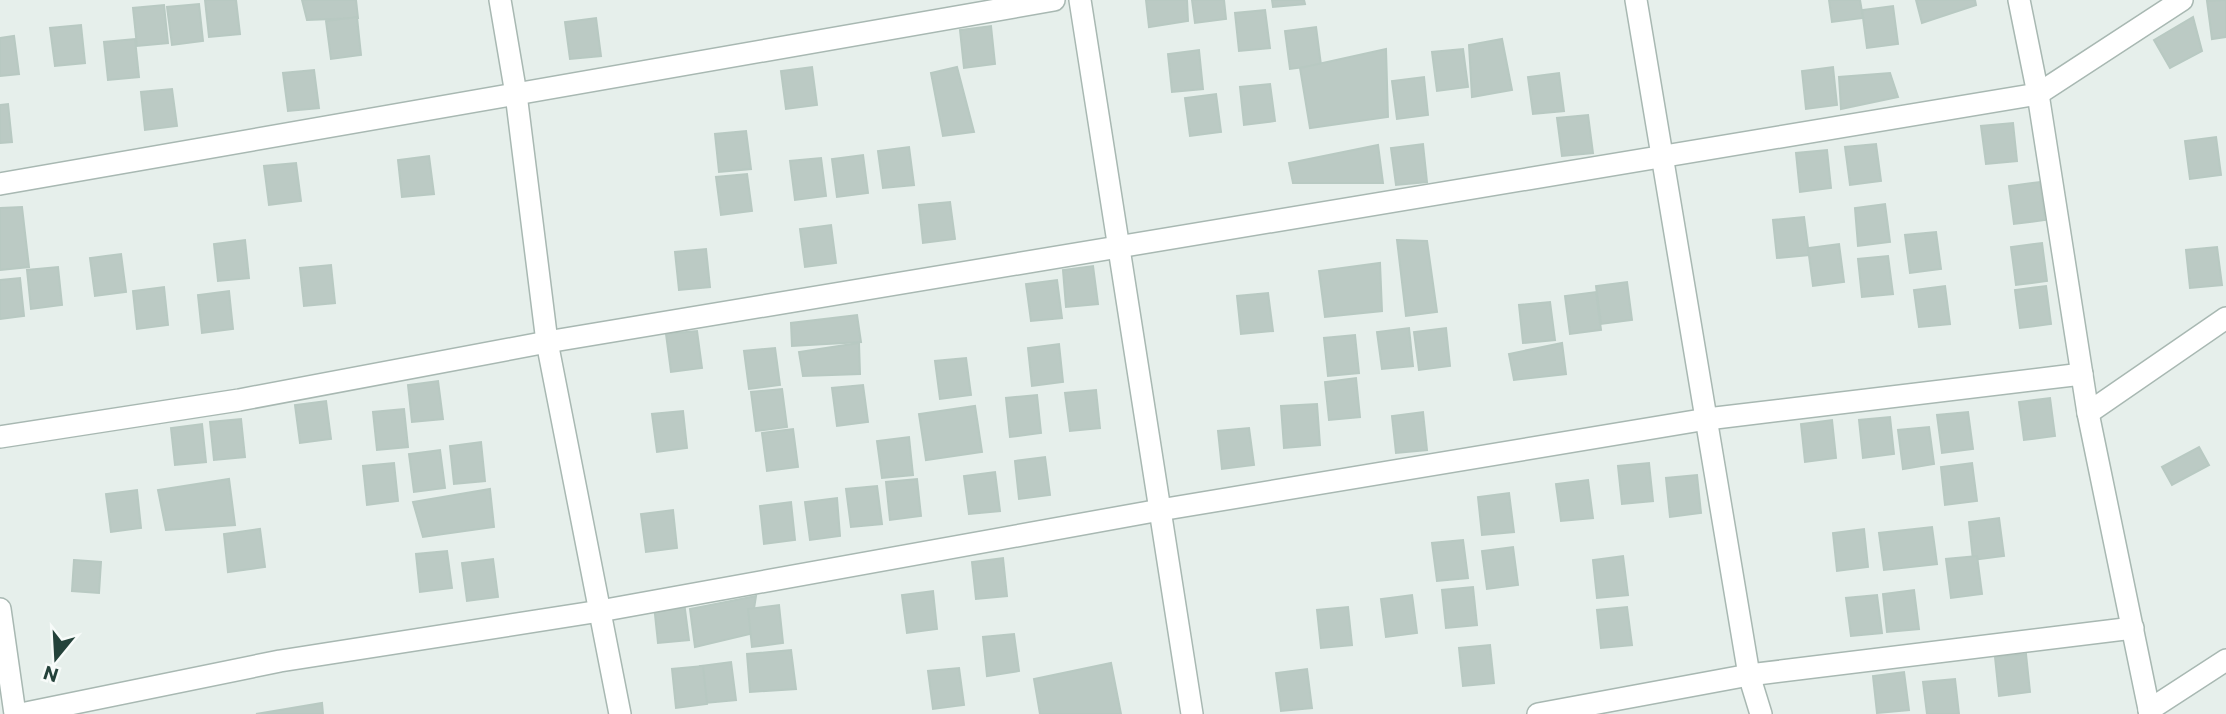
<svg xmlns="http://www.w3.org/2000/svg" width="2226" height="714" font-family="Commissioner,sans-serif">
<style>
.building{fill:#bbcac4;stroke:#b8c9c2;stroke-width:2}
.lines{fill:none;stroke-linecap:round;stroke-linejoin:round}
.minor-casing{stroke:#a8b8b2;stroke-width:24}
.minor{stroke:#fff;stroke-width:21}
</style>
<rect width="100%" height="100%" fill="#e6efeb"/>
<g class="building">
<path d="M205 0H236L240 34 209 37Z"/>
<path d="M302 0H356L358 18 307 20Z"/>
<path d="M1146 0H1187L1188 21 1149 27Z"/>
<path d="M1192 0H1224L1226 19 1195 23Z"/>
<path d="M1272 0H1304L1305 4 1273 7Z"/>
<path d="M1829 0H1860L1863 18 1832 22Z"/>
<path d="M1916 0H1975L1976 5 1922 23Z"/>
<path d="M2226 0V37L2212 39 2207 1Z"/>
<path d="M199 4 203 41 172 45 167 7Z"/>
<path d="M164 5 168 43 137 46 133 8Z"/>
<path d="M1893 6 1898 44 1867 48 1862 10Z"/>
<path d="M1265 10 1270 48 1239 51 1235 13Z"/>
<path d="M357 17 361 55 331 59 326 21Z"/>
<path d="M2193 17 2202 51 2170 68 2154 40Z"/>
<path d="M596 18 601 56 570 59 565 22Z"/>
<path d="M81 25 85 63 55 66 50 28Z"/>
<path d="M991 26 995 64 964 68 960 30Z"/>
<path d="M1316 27 1321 65 1290 69 1285 31Z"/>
<path d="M14 36 19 74 0 76V38Z"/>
<path d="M135 39 139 77 108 80 104 42Z"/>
<path d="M1502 39 1512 90 1472 97 1469 45Z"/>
<path d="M1386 49 1388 117 1310 128 1300 68Z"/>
<path d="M1463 49 1468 87 1437 91 1432 52Z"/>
<path d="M1199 50 1203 89 1172 92 1168 54Z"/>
<path d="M812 67 817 105 786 109 781 71Z"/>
<path d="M957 67 974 132 943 136 931 73Z"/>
<path d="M1833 67 1837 105 1806 109 1802 71Z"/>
<path d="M314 70 319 108 288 111 283 73Z"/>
<path d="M1559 73 1564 111 1533 114 1528 77Z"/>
<path d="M1890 73 1898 97 1841 109 1839 77Z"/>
<path d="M1424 77 1428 115 1397 119 1392 81Z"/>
<path d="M1270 84 1275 121 1244 125 1240 87Z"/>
<path d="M172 89 177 126 145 130 141 92Z"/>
<path d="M1216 94 1221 132 1190 136 1185 98Z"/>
<path d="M8 104 12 142 0 143V105Z"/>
<path d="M1588 115 1593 153 1562 156 1557 118Z"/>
<path d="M2013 123 2017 161 1986 164 1981 126Z"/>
<path d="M746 131 751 169 719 172 715 134Z"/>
<path d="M2216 137 2221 175 2190 179 2185 141Z"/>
<path d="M1423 144 1427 182 1396 185 1391 148Z"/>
<path d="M1876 144 1881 181 1850 185 1845 147Z"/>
<path d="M1378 145 1383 183H1293L1289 163Z"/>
<path d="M909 147 914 185 883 188 878 151Z"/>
<path d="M1827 150 1831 188 1800 192 1796 153Z"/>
<path d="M863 155 868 193 837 197 832 159Z"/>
<path d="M429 156 434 194 402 197 398 160Z"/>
<path d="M821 158 826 196 795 200 790 161Z"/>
<path d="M296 163 301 201 269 205 264 166Z"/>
<path d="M747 174 752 211 721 215 716 177Z"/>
<path d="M2040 182 2045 220 2014 224 2009 186Z"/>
<path d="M950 202 955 239 923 243 919 205Z"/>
<path d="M1885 204 1890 242 1858 246 1855 208Z"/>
<path d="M22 207 29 267 0 270V208Z"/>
<path d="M1804 217 1809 255 1777 258 1773 220Z"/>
<path d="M831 225 836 263 805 267 800 229Z"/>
<path d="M1936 232 1941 269 1910 273 1905 235Z"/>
<path d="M245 240 249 278 218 281 214 244Z"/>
<path d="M1397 240 1427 241 1437 312 1406 316Z"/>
<path d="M2042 243 2047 281 2016 285 2011 247Z"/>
<path d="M1839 244 1844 282 1813 286 1808 248Z"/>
<path d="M2217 247 2222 285 2190 288 2186 250Z"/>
<path d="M706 249 710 287 679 290 675 252Z"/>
<path d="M121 254 126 292 95 296 90 258Z"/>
<path d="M1888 256 1893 294 1862 297 1858 259Z"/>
<path d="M1380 263 1382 311 1325 317 1319 271Z"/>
<path d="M331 265 335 303 304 306 300 268Z"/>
<path d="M1093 266 1098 304 1066 307 1063 270Z"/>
<path d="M58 267 62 305 31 309 27 270Z"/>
<path d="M20 278 24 316 0 319V280Z"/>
<path d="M1057 280 1062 318 1031 321 1026 284Z"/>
<path d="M1627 282 1632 320 1601 324 1596 286Z"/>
<path d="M1945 286 1950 324 1919 327 1914 290Z"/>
<path d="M2046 286 2051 324 2020 328 2015 290Z"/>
<path d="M164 287 168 325 137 329 133 291Z"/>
<path d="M229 291 233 329 202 333 198 295Z"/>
<path d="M1596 292 1601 330 1570 334 1565 296Z"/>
<path d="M1268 293 1273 331 1241 334 1237 296Z"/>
<path d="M1550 302 1555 340 1523 343 1519 305Z"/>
<path d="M857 315 861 342 792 346 791 323Z"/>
<path d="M1409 328 1413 366 1382 369 1377 332Z"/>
<path d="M1446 328 1450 366 1419 370 1414 332Z"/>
<path d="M697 331 702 368 671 372 666 334Z"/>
<path d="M1355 335 1359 373 1328 376 1324 338Z"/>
<path d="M859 343 860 374 803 376 799 352Z"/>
<path d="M1562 343 1566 374 1514 380 1509 354Z"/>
<path d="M1059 344 1063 382 1032 386 1028 348Z"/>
<path d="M775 348 780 385 749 389 744 351Z"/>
<path d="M966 358 971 395 940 399 935 361Z"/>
<path d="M1356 378 1360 417 1329 420 1325 382Z"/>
<path d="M438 381 443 419 412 422 408 385Z"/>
<path d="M863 385 868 422 837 426 832 388Z"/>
<path d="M782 389 787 427 756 431 751 392Z"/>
<path d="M1096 390 1100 428 1070 431 1065 393Z"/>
<path d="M1037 395 1041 433 1010 437 1006 398Z"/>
<path d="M2050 398 2055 436 2024 440 2019 402Z"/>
<path d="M326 401 331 439 300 443 295 405Z"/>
<path d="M1317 404 1320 445 1284 448 1281 406Z"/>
<path d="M975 406 982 452 926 460 919 414Z"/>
<path d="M404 409 408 447 377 450 373 412Z"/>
<path d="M683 411 687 448 657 452 652 414Z"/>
<path d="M1423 412 1427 450 1396 453 1392 416Z"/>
<path d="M1968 412 1973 449 1942 453 1937 415Z"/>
<path d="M1890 417 1894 454 1863 458 1859 420Z"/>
<path d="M241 419 245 457 214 460 210 422Z"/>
<path d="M1832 420 1836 458 1805 462 1801 424Z"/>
<path d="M202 424 206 462 175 465 171 428Z"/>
<path d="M1929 427 1934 464 1903 469 1898 430Z"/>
<path d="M1249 428 1254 465 1222 469 1218 431Z"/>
<path d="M793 429 798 467 767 471 762 433Z"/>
<path d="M909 437 913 475 882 478 877 441Z"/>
<path d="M481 442 485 481 454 484 450 446Z"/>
<path d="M2199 447 2209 465 2172 485 2162 467Z"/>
<path d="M440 450 445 488 414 492 409 454Z"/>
<path d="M1045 457 1050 495 1019 499 1015 461Z"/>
<path d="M394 463 398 501 367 505 363 466Z"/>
<path d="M1649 463 1653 501 1622 504 1618 466Z"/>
<path d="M1972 463 1977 501 1945 505 1941 467Z"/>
<path d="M995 472 1000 511 969 514 964 476Z"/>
<path d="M1697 475 1701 513 1670 517 1666 478Z"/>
<path d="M229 479 235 525 166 530 158 490Z"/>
<path d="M917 479 921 516 890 520 886 482Z"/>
<path d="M1588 480 1593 518 1561 521 1556 484Z"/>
<path d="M877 486 882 524 851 527 846 489Z"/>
<path d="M490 489 494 527 423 537 413 502Z"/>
<path d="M137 490 141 528 111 532 106 494Z"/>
<path d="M1509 493 1514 532 1482 535 1478 497Z"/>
<path d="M837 498 840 536 810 540 805 502Z"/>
<path d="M791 502 795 540 764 544 760 506Z"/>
<path d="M673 510 677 548 646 552 641 514Z"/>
<path d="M1999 518 2004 556 1973 560 1969 522Z"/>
<path d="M1932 527 1937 564 1884 570 1879 533Z"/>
<path d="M260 529 265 567 228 572 224 534Z"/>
<path d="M1864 529 1868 567 1837 571 1833 533Z"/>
<path d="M1463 540 1468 578 1437 581 1432 543Z"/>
<path d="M1513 547 1518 585 1487 589 1482 551Z"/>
<path d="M447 551 452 588 420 592 416 554Z"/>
<path d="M1623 556 1628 595 1597 598 1593 560Z"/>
<path d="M1977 556 1982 594 1951 598 1946 559Z"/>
<path d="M1003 558 1007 596 976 599 972 562Z"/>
<path d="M493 559 498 597 467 601 462 563Z"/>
<path d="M74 560 101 562 99 593 72 591Z"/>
<path d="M1473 587 1477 625 1446 628 1442 590Z"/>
<path d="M1914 590 1919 629 1887 632 1883 594Z"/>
<path d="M933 591 937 629 907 633 902 595Z"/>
<path d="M1412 595 1417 633 1386 637 1381 599Z"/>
<path d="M1877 595 1882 633 1851 636 1846 598Z"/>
<path d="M756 596 750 634 695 647 690 609Z"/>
<path d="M684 602 689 640 658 643 654 605Z"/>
<path d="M779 605 783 643 752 647 748 609Z"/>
<path d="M1348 607 1352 645 1321 648 1317 610Z"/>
<path d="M1627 607 1632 645 1601 648 1597 610Z"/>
<path d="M1014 634 1019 671 987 676 983 637Z"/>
<path d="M1490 645 1494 683 1463 686 1459 648Z"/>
<path d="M791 650 796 689 750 692 747 654Z"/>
<path d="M2026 654 2030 692 1999 696 1995 657Z"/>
<path d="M731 662 736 700 705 703 700 666Z"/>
<path d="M1111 663 1121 714H1040L1034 679Z"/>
<path d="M703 666 707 704 676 708 672 669Z"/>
<path d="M959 668 964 705 933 709 928 671Z"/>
<path d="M1307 669 1312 708 1281 711 1276 673Z"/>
<path d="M1904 672 1909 710 1877 713 1873 676Z"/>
<path d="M1955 679 1959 714H1927L1923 682Z"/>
<path d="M322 703 323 714H256Z"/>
</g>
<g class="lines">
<g class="minor-casing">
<g id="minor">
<path d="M500 0 516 94 547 342 620 714"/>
<path d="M1080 0 1192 714"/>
<path d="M1636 0 1749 675 1761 714"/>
<path d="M2019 0 2038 94 2088 413 2150 714"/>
<path d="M0 184 1054 0"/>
<path d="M2088 413 2226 318"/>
<path d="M0 437 239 400 547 342 2038 94 2182 0"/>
<path d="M0 609 15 714"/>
<path d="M2149 710 2226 660"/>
<path d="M21 714 280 661 600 611 1160 510 1707 419 2082 374"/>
<path d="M1538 714 1749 675 2133 628"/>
</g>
</g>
<use href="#minor" class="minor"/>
</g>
<g transform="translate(56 658) rotate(198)" stroke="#f7fbf9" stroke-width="5" paint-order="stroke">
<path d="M0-5L12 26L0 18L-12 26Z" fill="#24423a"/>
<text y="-10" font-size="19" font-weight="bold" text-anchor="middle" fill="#24423a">N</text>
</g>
</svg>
